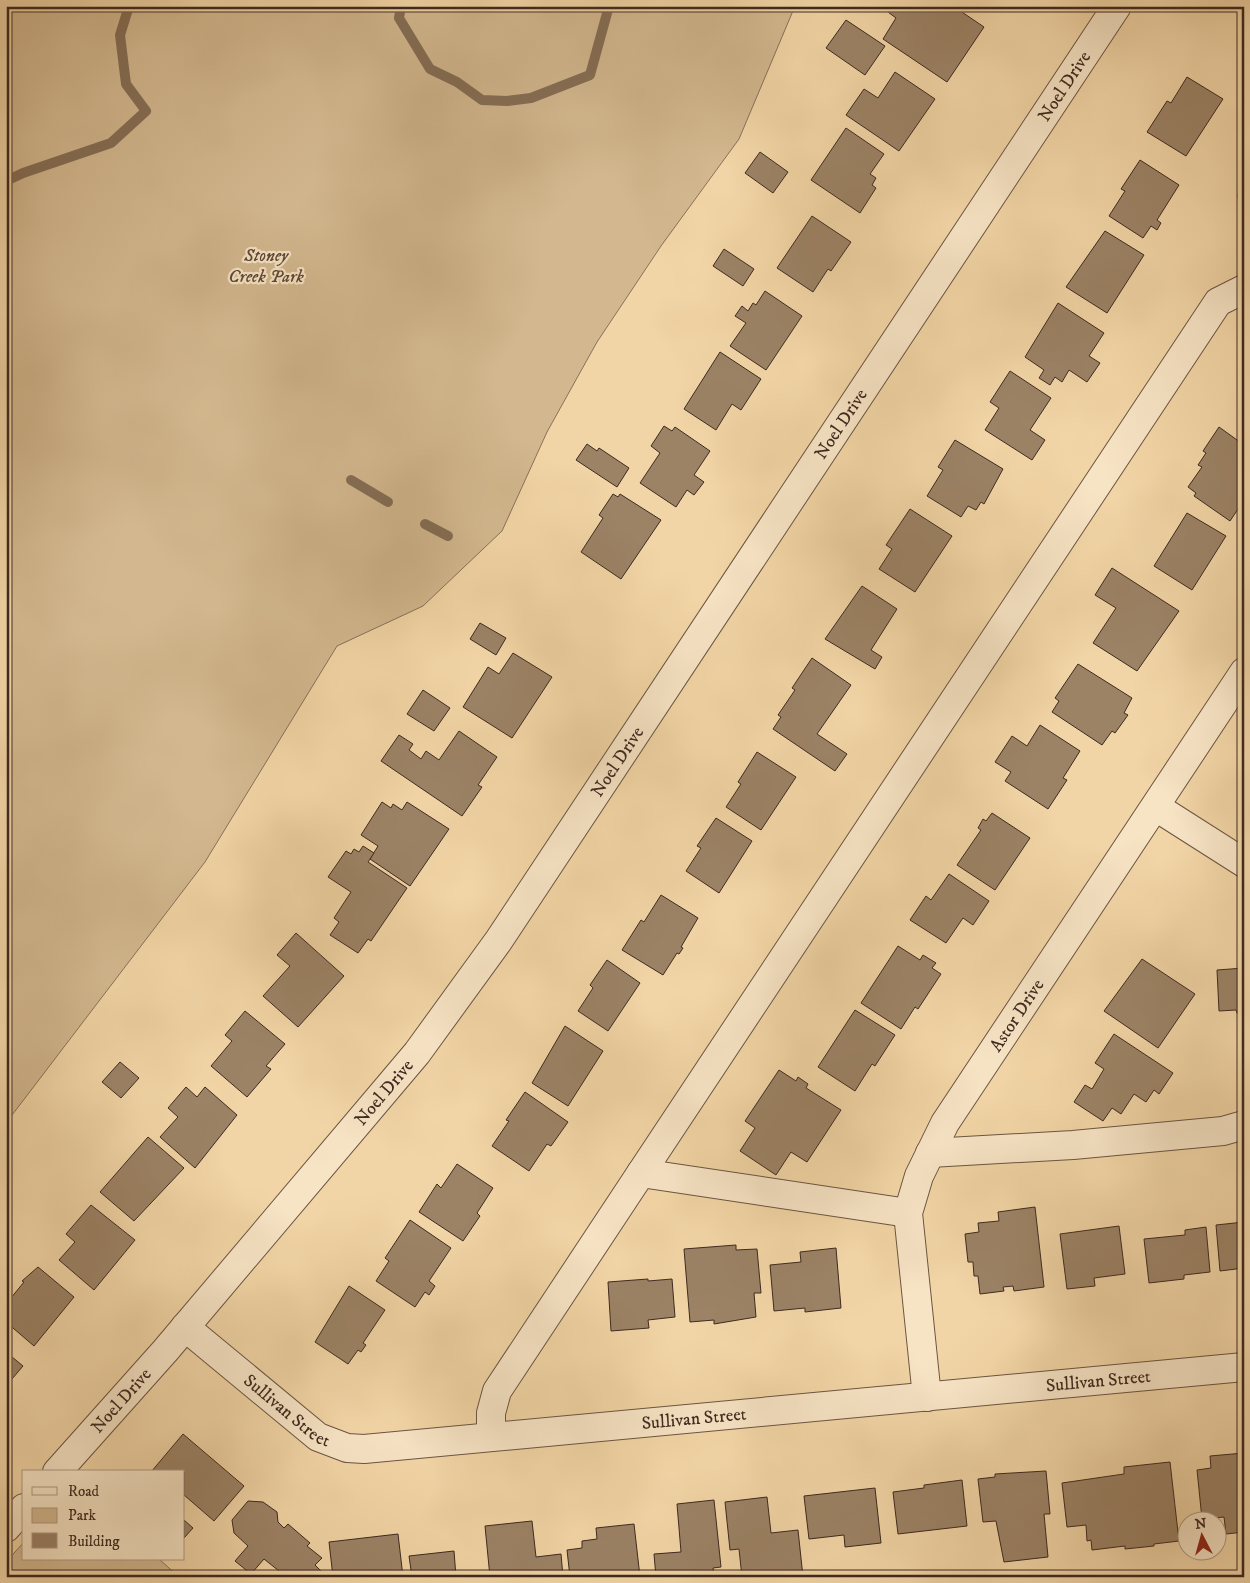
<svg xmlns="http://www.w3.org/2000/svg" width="1250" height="1583" font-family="'IM FELL DW Pica',serif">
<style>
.green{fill:#d3b88f;stroke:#887158}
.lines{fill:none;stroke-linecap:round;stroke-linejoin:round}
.stream{stroke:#856e55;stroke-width:10}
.building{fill:#9c8366;stroke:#3e2a20}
.minor-casing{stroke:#6b5542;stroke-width:30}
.minor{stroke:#f7e4c5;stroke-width:28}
.labels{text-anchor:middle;stroke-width:4.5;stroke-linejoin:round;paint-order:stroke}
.street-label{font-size:18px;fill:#3e2a20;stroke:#f7e4c5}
.park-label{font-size:18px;font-style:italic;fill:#5c4636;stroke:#f7e4c5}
</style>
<rect width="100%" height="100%" fill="#f2d5a6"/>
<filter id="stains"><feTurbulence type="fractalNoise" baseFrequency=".004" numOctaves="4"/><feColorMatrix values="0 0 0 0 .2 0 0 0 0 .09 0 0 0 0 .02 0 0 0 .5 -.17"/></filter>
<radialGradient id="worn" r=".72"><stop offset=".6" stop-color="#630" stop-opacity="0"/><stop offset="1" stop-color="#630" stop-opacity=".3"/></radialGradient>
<g class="green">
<path d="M6 6H795L739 139 661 246 597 342 547 432 502 531 423 606 337 646 205 862 6 1123Z"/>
<path d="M24 1542V1559H159L179 1577H6V1562Z"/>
</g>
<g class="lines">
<g class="stream">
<path d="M401 6 399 18 430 69 457 82 482 100 507 101 531 98 590 75 609 6"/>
<path d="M455 6H457"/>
<path d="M6 181 23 173 111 143 146 111 126 84 120 35 129 6"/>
<path d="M351 480 388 502"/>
<path d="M425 524 448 536"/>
</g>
</g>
<g class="building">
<path d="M892 6H953L984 27 947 82 883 39 896 18 888 12Z"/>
<path d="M846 20 885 46 865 75 826 48Z"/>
<path d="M895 72 935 99 899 151 846 115 864 89 878 98Z"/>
<path d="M1187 77 1223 99 1186 156 1147 132 1167 101 1171 103Z"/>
<path d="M846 128 884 154 870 174 876 178 872 185 876 188 860 213 811 180Z"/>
<path d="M760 152 788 172 773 193 745 173Z"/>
<path d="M1140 160 1179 185 1157 220 1161 223 1157 230 1151 226 1143 238 1109 216 1125 191 1121 189Z"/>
<path d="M1240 163H1244V198H1238Z"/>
<path d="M812 216 851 242 831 271 828 269 813 292 777 268Z"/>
<path d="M1105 231 1144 255 1107 313 1066 287Z"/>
<path d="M724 249 754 269 743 286 713 266Z"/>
<path d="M765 291 802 316 766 370 730 346 746 323 735 316 742 306 748 311 753 303 756 305Z"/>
<path d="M1058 303 1104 333 1089 356 1100 363 1087 382 1069 370 1062 382 1055 377 1050 385 1039 378 1044 370 1025 357Z"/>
<path d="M720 352 761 379 741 410 732 404 716 430 684 409Z"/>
<path d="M1010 371 1051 398 1030 430 1045 440 1032 460 985 430 999 408 990 402Z"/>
<path d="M664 426 672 431 675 427 710 451 694 475 704 482 694 495 687 490 676 507 640 483 660 453 651 446Z"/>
<path d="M1219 427 1244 445V510L1243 512 1238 509 1230 521 1194 496 1196 493 1188 487 1202 467 1198 465 1206 453 1203 451Z"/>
<path d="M955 440 1003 469 984 504 981 502 976 510 968 506 961 517 927 496 943 470 938 467Z"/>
<path d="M587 444 597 451 599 448 629 468 617 487 576 460Z"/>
<path d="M613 494 618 497 620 494 661 520 621 579 581 552 603 518 599 515Z"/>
<path d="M910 509 952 536 915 592 879 569 892 549 886 545Z"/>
<path d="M1187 513 1226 536 1192 590 1154 566Z"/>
<path d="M1112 568 1179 611 1137 671 1093 643 1116 608 1095 595Z"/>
<path d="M862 586 897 609 871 650 882 657 875 669 825 639Z"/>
<path d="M480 623 506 638 496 655 470 639Z"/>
<path d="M513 653 552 677 512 738 463 707 488 667 499 674Z"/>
<path d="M812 658 851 685 817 734 847 754 835 771 773 729 781 717 778 715 795 690 792 688Z"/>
<path d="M1078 664 1132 698 1124 713 1128 715 1115 733 1112 731 1102 745 1052 712 1059 701 1055 698Z"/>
<path d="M423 690 450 708 434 731 407 714Z"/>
<path d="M1040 725 1080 751 1063 778 1067 780 1048 809 1005 781 1011 772 995 762 1012 736 1027 746Z"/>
<path d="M459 731 497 757 478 785 482 787 462 816 381 761 399 735 413 744 409 750 421 759 426 751 439 760Z"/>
<path d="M757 752 796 777 761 830 726 807 741 784 738 782Z"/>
<path d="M382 802 391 808 393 804 402 810 407 802 449 829 410 886 370 859 378 846 361 835Z"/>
<path d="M992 813 1030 838 995 890 957 865 981 830 978 828 983 819 986 821Z"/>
<path d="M716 818 752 841 719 893 686 871 701 848 697 846Z"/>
<path d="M363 846 374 853 368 862 407 888 371 941 368 939 358 953 330 935 339 922 334 918 351 892 328 877 346 851 351 854 354 849 359 852Z"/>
<path d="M949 874 989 901 973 925 963 918 946 943 910 920 926 896 931 900Z"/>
<path d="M661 895 698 918 681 947 683 948 679 954 677 953 663 975 622 950 641 920 644 922Z"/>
<path d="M296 933 344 976 298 1027 263 996 290 966 277 955Z"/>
<path d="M898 946 920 960 923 955 936 963 932 968 941 974 918 1009 915 1007 901 1029 861 1003Z"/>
<path d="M1142 959 1195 994 1158 1048 1104 1011Z"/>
<path d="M607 960 640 983 608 1031 578 1011 593 988 590 985Z"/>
<path d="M1244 968V1013H1237L1236 1010 1219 1011 1217 970Z"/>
<path d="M855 1010 895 1035 875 1066 872 1064 855 1091 818 1067Z"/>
<path d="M245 1011 285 1044 266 1066 271 1069 247 1097 211 1066 232 1041 225 1035Z"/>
<path d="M565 1026 603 1051 568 1106 532 1083Z"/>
<path d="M1114 1034 1173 1073 1159 1094 1154 1090 1146 1102 1134 1094 1121 1114 1112 1108 1103 1121 1074 1102 1085 1085 1092 1089 1104 1069 1095 1063Z"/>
<path d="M120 1062 139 1078 121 1098 102 1082Z"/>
<path d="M779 1070 796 1081 798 1077 808 1084 806 1088 841 1110 807 1162 791 1152 776 1175 740 1151 755 1128 745 1121Z"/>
<path d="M186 1087 197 1097 205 1087 237 1115 195 1168 160 1137 178 1117 168 1108Z"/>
<path d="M525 1092 568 1122 551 1146 547 1144 529 1171 492 1146 509 1121 506 1120Z"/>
<path d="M148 1137 184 1168 134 1221 100 1192Z"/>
<path d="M457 1164 493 1188 477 1213 480 1216 463 1241 419 1212 437 1184 441 1188Z"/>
<path d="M91 1205 135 1240 94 1290 59 1260 75 1242 66 1234Z"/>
<path d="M1035 1207 1044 1287 1014 1291 1013 1286 1003 1287 1004 1291 980 1294 978 1276H974L973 1262H968L965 1234 979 1232 978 1223 999 1221 998 1212Z"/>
<path d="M410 1220 451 1248 429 1281 435 1286 429 1295 425 1292 415 1307 376 1281 389 1261 385 1258Z"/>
<path d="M1244 1222V1268L1220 1271 1216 1225Z"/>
<path d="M1119 1226 1125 1274 1094 1278 1095 1286 1067 1289 1060 1234Z"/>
<path d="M1206 1227 1210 1272 1184 1275V1279L1149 1283 1144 1239 1185 1235V1230Z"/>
<path d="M736 1245V1250L757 1249 761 1293H754L756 1317 714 1324V1320L690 1322 684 1249Z"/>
<path d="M836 1248 841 1308 805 1312V1308L774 1311 770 1265 801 1262 800 1252Z"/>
<path d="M38 1267 74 1297 34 1346 6 1322V1304L24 1282 22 1281Z"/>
<path d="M648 1279V1281L672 1279 675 1317 648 1320 649 1328 611 1331 608 1282Z"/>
<path d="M349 1286 385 1310 363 1343 366 1345 361 1352 358 1350 348 1364 315 1342Z"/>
<path d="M6 1352 23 1366 6 1386Z"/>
<path d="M183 1434 244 1486 214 1521 184 1495V1472H151Z"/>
<path d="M1244 1453V1532L1226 1534 1224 1517 1202 1519 1197 1470 1211 1468 1210 1456Z"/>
<path d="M1170 1462 1179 1541 1154 1544V1546L1125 1549V1546L1092 1550 1091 1540 1087 1541 1086 1525 1067 1527 1062 1483 1124 1474V1467Z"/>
<path d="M1046 1471 1050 1514H1044L1048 1557 1004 1562 996 1521 983 1522 978 1479 995 1477V1474Z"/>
<path d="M962 1480 967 1526 898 1534 893 1492 924 1488V1485Z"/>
<path d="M875 1488 881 1543 845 1547 844 1535 809 1539 804 1496Z"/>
<path d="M767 1497 771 1533 798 1530 803 1577H742L739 1549 730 1550 725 1502Z"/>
<path d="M714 1500 721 1567 713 1568 714 1577H656L654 1554 681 1552 677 1504Z"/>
<path d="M248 1501 263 1502 277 1512 278 1522 284 1528 288 1524 310 1543 307 1546 322 1558 315 1565 322 1572 323 1577H275L279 1571 264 1559 251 1574 235 1561 248 1546 234 1533 232 1520Z"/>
<path d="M184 1520 193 1528 184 1538Z"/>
<path d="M532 1521 536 1557 561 1554 563 1577H490L485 1526Z"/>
<path d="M634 1524 640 1577H570L567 1550 582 1548V1541L597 1539 596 1528Z"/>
<path d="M398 1534 403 1577H333L329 1542Z"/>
<path d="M454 1551 456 1577H412L409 1556Z"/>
</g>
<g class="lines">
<g class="minor-casing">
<g id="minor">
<path d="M1156 807 1244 863"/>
<path d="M930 1153 1073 1145 1223 1131 1244 1125"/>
<path d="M908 1213 641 1173 1218 302 1244 289"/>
<path id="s1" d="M185 1327 318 1437 347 1448 364 1449 1244 1367"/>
<path id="s2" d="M927 1397 908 1213 919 1176 945 1123 1244 672"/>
<path d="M491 1437V1413L497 1391 641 1173"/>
<path id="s3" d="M57 1472 165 1351 417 1053 499 940 1117 6"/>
<path d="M6 1528 24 1508"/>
</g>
</g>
<use href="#minor" class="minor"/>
</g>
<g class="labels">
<g class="street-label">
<text dy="6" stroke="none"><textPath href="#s3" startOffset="1716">Noel Drive</textPath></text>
<text dy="6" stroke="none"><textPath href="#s3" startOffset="1311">Noel Drive</textPath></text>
<text dy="6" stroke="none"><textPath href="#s3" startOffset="906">Noel Drive</textPath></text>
<text dy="6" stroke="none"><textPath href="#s2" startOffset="412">Astor Drive</textPath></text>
<text dy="6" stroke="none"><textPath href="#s3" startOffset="501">Noel Drive</textPath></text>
<text dy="6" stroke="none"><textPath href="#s1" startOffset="958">Sullivan Street</textPath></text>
<text dy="6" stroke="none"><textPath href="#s3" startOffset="96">Noel Drive</textPath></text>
<text dy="6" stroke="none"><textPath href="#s1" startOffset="132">Sullivan Street</textPath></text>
<text dy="6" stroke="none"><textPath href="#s1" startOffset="552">Sullivan Street</textPath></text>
</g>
<g class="park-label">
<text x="266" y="261">Stoney<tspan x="266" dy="21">Creek Park</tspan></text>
</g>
</g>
<rect width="1250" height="1583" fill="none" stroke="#f2d5a6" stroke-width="25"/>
<rect x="8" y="8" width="1235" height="1568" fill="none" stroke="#3e2a20" stroke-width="2.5"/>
<rect x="12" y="12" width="1225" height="1558" fill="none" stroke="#3e2a20"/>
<rect x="22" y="1470" width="162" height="90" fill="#f7e4c5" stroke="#ad9a83"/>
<rect x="32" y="1487" width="25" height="8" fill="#f7e4c5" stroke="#ad9a83"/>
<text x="68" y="1496" font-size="15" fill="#3e2a20">Road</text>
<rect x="32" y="1508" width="25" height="15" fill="#d3b88f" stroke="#ad9a83"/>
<text x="68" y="1520" font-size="15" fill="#3e2a20">Park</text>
<rect x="32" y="1533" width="25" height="15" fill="#9c8366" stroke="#ad9a83"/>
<text x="68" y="1546" font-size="15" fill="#3e2a20">Building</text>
<g transform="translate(1202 1536) rotate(354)"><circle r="24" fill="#f7e4c5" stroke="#ad9a83"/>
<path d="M0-4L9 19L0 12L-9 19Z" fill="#8f2418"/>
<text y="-8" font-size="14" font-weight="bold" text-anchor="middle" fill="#3e2a20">N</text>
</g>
<rect width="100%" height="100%" filter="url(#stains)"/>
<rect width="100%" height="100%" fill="url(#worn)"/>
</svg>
